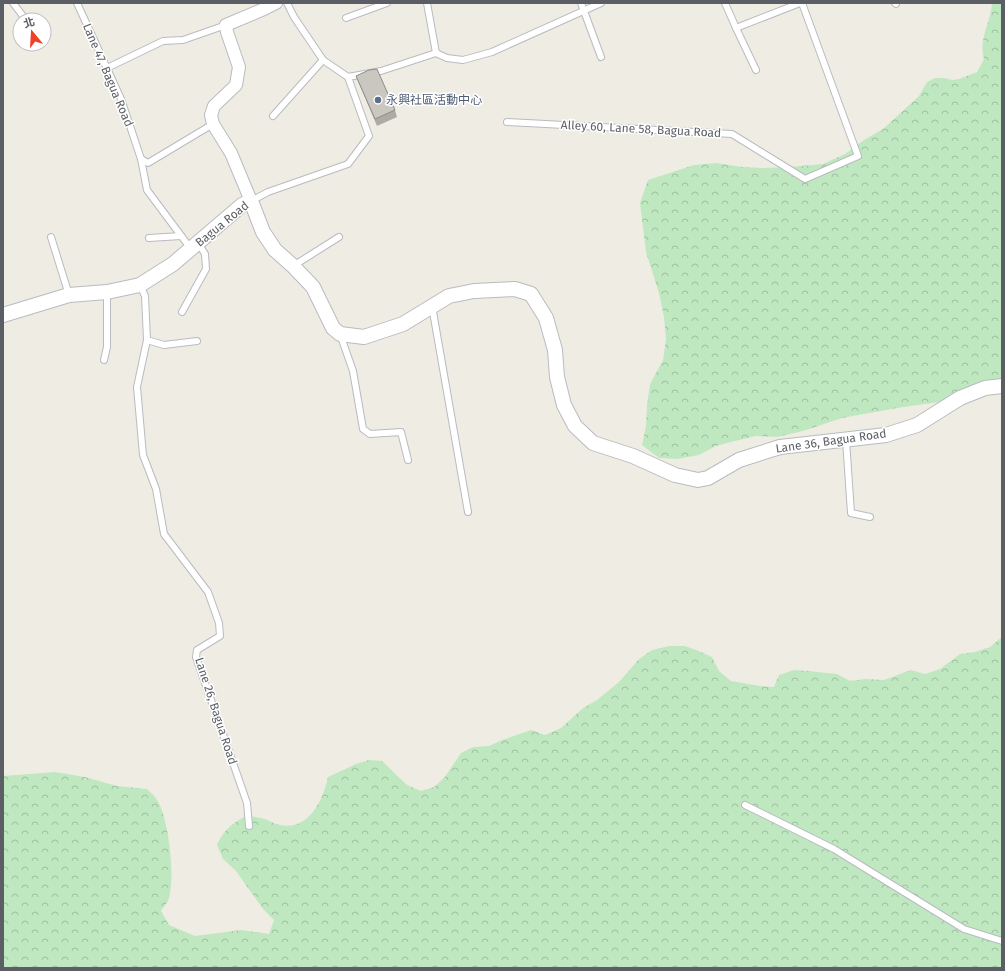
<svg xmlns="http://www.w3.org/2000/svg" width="1005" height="971" font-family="'Fira Sans','Noto Sans TC',sans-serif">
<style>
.forest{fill:url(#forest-crowns)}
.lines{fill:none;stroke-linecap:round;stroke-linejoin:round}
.service-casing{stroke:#b8bbc0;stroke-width:8}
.minor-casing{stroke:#b8bbc0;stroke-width:14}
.tertiary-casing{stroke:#b8bbc0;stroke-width:16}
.service{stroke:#fff;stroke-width:6}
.minor{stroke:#fff;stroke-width:12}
.tertiary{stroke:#fff;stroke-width:14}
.wall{fill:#aeaba5}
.building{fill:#cac7c0;stroke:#8d8b86}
.service-dot{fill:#5c6f8a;stroke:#fff;stroke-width:1.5}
.labels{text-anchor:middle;stroke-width:3;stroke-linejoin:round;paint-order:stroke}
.street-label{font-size:12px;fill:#5b5f65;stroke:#fff}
.service-label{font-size:12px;fill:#4e5e75;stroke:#fff;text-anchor:start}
</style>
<defs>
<pattern id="forest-crowns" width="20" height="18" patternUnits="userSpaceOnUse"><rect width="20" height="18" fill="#bfe8c0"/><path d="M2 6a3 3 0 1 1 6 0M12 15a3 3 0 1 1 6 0" fill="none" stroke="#9ebfa0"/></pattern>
</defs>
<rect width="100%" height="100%" fill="#efede3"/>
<g class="forest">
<path d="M992 3H1002V383L939 402 897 408 842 418 803 431 777 437 756 436 735 441 716 446 699 455 677 459 659 458 642 445 646 426 647 406 650 384 663 360 666 339 664 317 659 293 646 252 640 203 648 180 694 165 716 163 743 167 763 168 789 167 823 164 845 154 864 140 883 129 919 96 927 82 935 78H944L952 80 959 79 977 72 984 59C978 39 991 22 992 3Z"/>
<path d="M1002 637V968H3V776L55 772 85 777 117 786 147 789C150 792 155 796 157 800 169 818 176 881 168 901 166 904 163 908 161 911L169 925 195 936 241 930 269 934 274 920 263 909 236 871 223 859 217 845C225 828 231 825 247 815 253 817 259 817 265 819 270 821 275 824 280 825 309 831 323 800 328 777L356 764 369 760 382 761 407 785 421 791 434 787 444 778 461 753 473 747 489 746 502 740 531 730 545 735 561 728 583 708 597 700 619 682 639 659 652 650 669 646H685L699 651 712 657 719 671 731 681 760 686 774 687 779 675 794 670 808 671 837 674 850 681 865 679 884 680 911 670 925 674 940 669 960 654 975 652 990 647Z"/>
</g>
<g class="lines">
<g class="service-casing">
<g id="service">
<path d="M13 3 26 20"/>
<path d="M77 3 121 99 141 159 148 163 213 124"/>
<path d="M287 3 294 17 323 60 348 77 381 71 436 53 447 58 463 60 492 52 601 3"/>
<path d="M427 3 436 53"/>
<path d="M581 3 601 57"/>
<path d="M725 3 736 28 800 3"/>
<path d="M895 3 896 4"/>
<path d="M346 18 387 3"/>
<path d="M736 28 756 70"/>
<path d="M107 68 163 41 183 40 226 25"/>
<path d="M273 116 323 60"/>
<path d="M507 122 732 134 805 179 858 156 802 3"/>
<path d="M141 159 147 190 191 249"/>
<path d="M251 201 268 192 348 164 369 136 348 77"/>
<path d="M51 237 69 295"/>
<path d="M149 238 181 236"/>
<path d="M293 266 339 237"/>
<path d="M140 285 145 296 147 340 137 387 143 455 156 489 164 534 208 592 219 623 220 636 197 650 196 657 247 803 249 826"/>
<path d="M432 306 468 512"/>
<path d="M182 312 206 269 205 254 198 243"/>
<path d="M340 334 353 371 363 429 370 434 401 432 408 460"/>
<path d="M147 340 164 345 197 341"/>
<path d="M104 360 107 347V292"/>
<path d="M846 440 851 513 870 517"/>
<path d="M745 805 834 849 964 929 1002 941"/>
</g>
</g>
<g class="minor-casing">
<path id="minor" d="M251 201 231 153 213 124 211 115 214 106 236 85 239 67 227 32 226 25 264 9 276 3"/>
</g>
<g class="tertiary-casing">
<path id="tertiary" d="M3 315 69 295 107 292 140 285 173 264 242 205 251 201 263 232 275 250 293 266 313 287 333 328 340 334 364 337 403 324 449 296 474 291 515 289 531 294 546 318 555 350 557 377 564 405 575 426 593 443 633 456 675 475 698 480 708 478 739 460 780 447 886 435 917 425 960 398 985 388 1002 386"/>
</g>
<use href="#service" class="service"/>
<use href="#minor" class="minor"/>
<use href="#tertiary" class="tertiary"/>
</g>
<path class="wall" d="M356 76 395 110 397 117 377 126Z"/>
<path class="building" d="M377 69 395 110 375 119 356 76 369 70Z"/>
<circle class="service-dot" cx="378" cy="100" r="4"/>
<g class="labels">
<g class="street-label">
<text transform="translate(108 75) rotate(67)" y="4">Lane 47, Bagua Road</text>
<text transform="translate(641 129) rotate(3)" y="4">Alley 60, Lane 58, Bagua Road</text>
<text transform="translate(222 224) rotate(-39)" y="4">Bagua Road</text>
<text transform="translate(831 441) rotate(-8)" y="4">Lane 36, Bagua Road</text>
<text transform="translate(216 711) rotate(72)" y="4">Lane 26, Bagua Road</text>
</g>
<g class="service-label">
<text x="386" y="104">永興社區活動中心</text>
</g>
</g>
<rect width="1005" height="971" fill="none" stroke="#5b5f65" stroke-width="8"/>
<g transform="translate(32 32) rotate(342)"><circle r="19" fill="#ffffff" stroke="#bdbfc1"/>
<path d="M0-3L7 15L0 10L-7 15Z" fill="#f14028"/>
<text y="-6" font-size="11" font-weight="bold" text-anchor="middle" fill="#5b5f65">北</text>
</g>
</svg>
